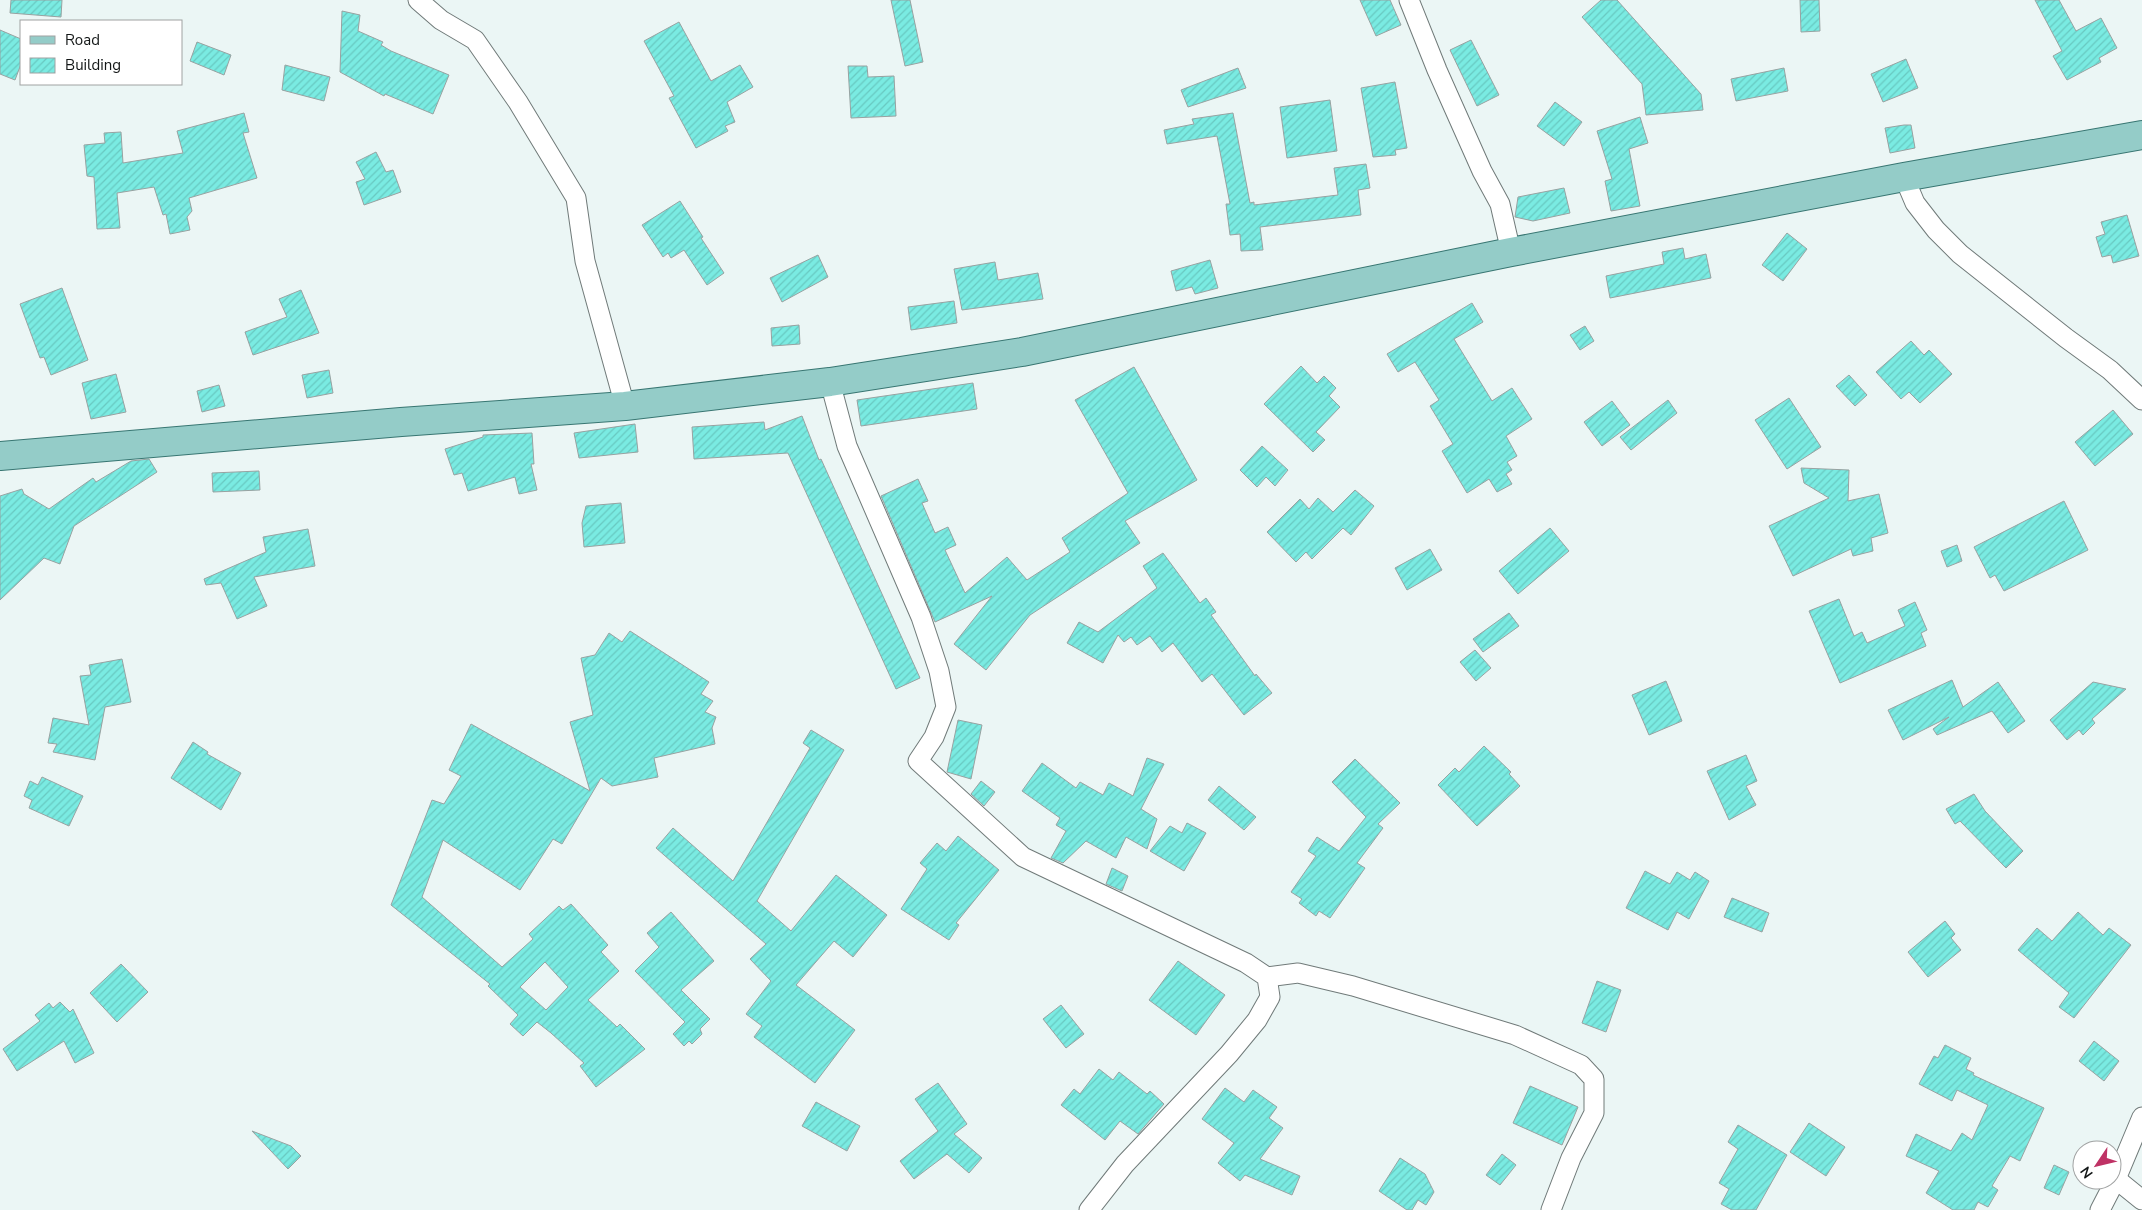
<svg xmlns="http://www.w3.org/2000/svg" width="2142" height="1210" font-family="'Nunito Sans',sans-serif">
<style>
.building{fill:url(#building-hatch);stroke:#98a2a1;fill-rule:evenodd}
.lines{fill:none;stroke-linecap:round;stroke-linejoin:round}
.street-casing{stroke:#707a79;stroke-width:21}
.primary-casing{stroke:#387672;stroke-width:30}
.street{stroke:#fff;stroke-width:19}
.primary{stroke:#94ccc8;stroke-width:28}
</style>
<defs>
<pattern id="building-hatch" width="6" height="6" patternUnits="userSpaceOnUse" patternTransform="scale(1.25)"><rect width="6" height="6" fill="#7aebe2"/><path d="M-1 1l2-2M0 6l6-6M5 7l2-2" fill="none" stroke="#68c9c1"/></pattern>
</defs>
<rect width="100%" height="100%" fill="#ebf6f5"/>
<g class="building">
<path d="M11 0H62L61 17 10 13Z"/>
<path d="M891 0H910L923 62 905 66Z"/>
<path d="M1360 0H1390L1401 25 1376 36Z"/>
<path d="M1601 0H1617L1701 94 1703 110 1646 115 1642 84 1582 17Z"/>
<path d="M1800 0H1819L1820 31 1801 32Z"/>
<path d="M2035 0H2059L2076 31 2101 18 2117 48 2099 58 2101 62 2067 80 2053 56 2062 51Z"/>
<path d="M342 11 360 15 358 31 383 42 381 45 391 51 449 75 433 114 385 94 384 96 340 72Z"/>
<path d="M679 22 711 81 740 65 753 87 727 102 735 122 725 126 728 131 696 148 669 98 674 96 644 41Z"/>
<path d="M0 30 21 39V64L15 80 0 74Z"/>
<path d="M1471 40 1499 95 1477 106 1450 50Z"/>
<path d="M197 42 231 55 224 75 190 61Z"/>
<path d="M1906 59 1918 88 1883 102 1871 74Z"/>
<path d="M285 65 330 77 324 101 282 90Z"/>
<path d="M848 66H867L868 77 894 76 896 116 851 118Z"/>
<path d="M1238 68 1246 88 1188 107 1181 90Z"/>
<path d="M1784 68 1788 91 1736 101 1731 79Z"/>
<path d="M1395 82 1407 148 1395 150 1396 155 1373 157 1361 88Z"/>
<path d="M1330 100 1337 151 1287 158 1280 107Z"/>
<path d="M1555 102 1582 122 1564 146 1537 126Z"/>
<path d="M244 113 249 132 243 133 257 178 189 198 192 211 187 217 190 230 170 234 166 214 163 215 154 187 117 193 120 228 97 229 94 177 87 176 84 145 105 143 104 133 121 132 123 163 183 153 177 131Z"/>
<path d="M1233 113 1250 203 1254 202V205L1338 195 1334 168 1366 164 1370 188 1358 190 1361 215 1260 227 1263 250 1241 251 1240 234 1230 235 1226 204H1230L1217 136 1167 144 1164 130 1194 124 1192 119Z"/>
<path d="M1640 117 1648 143 1629 149 1640 206 1611 211 1605 181 1612 179 1597 131Z"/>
<path d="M1904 125H1911L1915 148 1890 153 1885 128Z"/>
<path d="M376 152 386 172 393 170 401 192 364 205 356 182 365 179 356 162Z"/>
<path d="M1564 188 1570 213 1533 221 1515 217 1518 197Z"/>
<path d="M680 201 703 237 701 238 724 273 707 285 684 250 671 258 668 253 663 257 642 225Z"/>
<path d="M2127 215 2139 256 2113 263 2111 255 2102 257 2096 237 2105 234 2101 222Z"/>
<path d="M1787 233 1807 249 1783 281 1762 265Z"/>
<path d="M1683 248 1685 259 1706 254 1711 278 1610 298 1606 276 1664 264 1662 252Z"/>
<path d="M818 255 828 277 782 302 770 278Z"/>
<path d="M1210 260 1218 288 1195 294 1192 287 1176 291 1171 271Z"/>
<path d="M995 262 998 280 1038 273 1043 299 962 310 954 269Z"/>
<path d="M62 288 88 360 51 375 44 357 40 358 20 304Z"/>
<path d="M301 290 319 333 253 355 245 332 287 317 279 299Z"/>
<path d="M954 301 957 323 911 330 908 307Z"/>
<path d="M1472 303 1483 322 1454 339 1492 401 1512 388 1532 419 1506 436 1517 456 1507 462 1512 470 1506 474 1512 484 1497 492 1489 479 1467 493 1442 451 1453 444 1430 406 1439 400 1415 362 1398 372 1387 354Z"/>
<path d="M799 325 800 344 772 346 771 328Z"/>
<path d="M1585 326 1594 341 1580 350 1570 335Z"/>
<path d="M1911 341 1924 355 1929 350 1952 374 1920 403 1909 392 1901 399 1876 372Z"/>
<path d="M1301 366 1317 383 1324 376 1336 388 1329 396 1340 407 1316 432 1325 440 1313 452 1264 404Z"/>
<path d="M1134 367 1197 480 1125 521 1140 543 1030 615 986 670 954 644 992 596 935 622 881 496 918 479 928 501 922 503 935 533 948 527 956 545 945 550 965 593 1007 557 1027 580 1070 552 1062 538 1128 493 1075 400Z"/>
<path d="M329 370 333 393 307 398 302 375Z"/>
<path d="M116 374 126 412 91 419 82 383Z"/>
<path d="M1849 375 1867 395 1855 406 1836 386Z"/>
<path d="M973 383 977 409 861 426 857 400Z"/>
<path d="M219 385 225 406 202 412 197 391Z"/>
<path d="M1789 398 1821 447 1787 469 1755 420Z"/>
<path d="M1668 400 1677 413 1631 450 1620 437Z"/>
<path d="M1612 401 1630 425 1602 446 1584 422Z"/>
<path d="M2113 410 2133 434 2095 466 2075 442Z"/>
<path d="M802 416 819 460 821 459 920 678 896 689 788 453 694 459 692 427 764 422 765 430Z"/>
<path d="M635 424 638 452 579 458 574 433Z"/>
<path d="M532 433 534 464H531L537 490 519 494 515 477 468 491 462 473 454 475 445 449 483 437V435Z"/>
<path d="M1262 446 1288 470 1275 486 1266 477 1257 487 1240 470Z"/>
<path d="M149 459 157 472 74 526 60 564 44 558 0 600V496L22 489 24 494 49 509 93 478 96 482 131 461Z"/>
<path d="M1801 468 1849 470 1848 501 1879 494 1888 533 1871 538 1873 551 1853 556 1851 549 1793 576 1769 526 1829 498 1804 483Z"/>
<path d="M259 471 260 490 213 492 212 473Z"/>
<path d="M1355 490 1374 506 1351 535 1343 528 1312 559 1306 552 1296 562 1267 532 1300 499 1309 509 1318 498 1333 512Z"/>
<path d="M2064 501 2088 550 2004 591 1995 575 1990 578 1974 547Z"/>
<path d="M621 503 625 543 584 547 582 523 586 506Z"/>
<path d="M1550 528 1569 551 1518 594 1499 571Z"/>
<path d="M308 529 315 566 254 577 267 606 237 619 221 583 206 585 204 579 266 552 263 537Z"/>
<path d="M1957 545 1962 561 1947 567 1941 551Z"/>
<path d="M1430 549 1442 570 1407 590 1395 568Z"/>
<path d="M1163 553 1200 603 1206 598 1216 612 1211 615 1255 676 1256 674 1272 693 1244 715 1212 674 1202 682 1173 643 1162 652 1150 636 1137 645 1131 637 1124 642 1118 635 1103 663 1067 643 1079 622 1098 632 1157 588 1143 566Z"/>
<path d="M1839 599 1854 636 1862 632 1867 643 1905 626 1898 610 1915 602 1927 630 1921 633 1926 646 1840 683 1809 611Z"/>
<path d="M1509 613 1519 626 1483 652 1473 639Z"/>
<path d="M630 631 709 682 701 694 713 701 705 712 716 717 712 728 715 744 654 758 658 777 612 786 601 778 562 844 553 839 520 890 443 840 422 897 502 967 533 939 529 934 559 906 563 910 571 904 608 945 601 952 619 971 588 1000 617 1027 620 1024 645 1049 596 1087 580 1066 584 1063 551 1033 537 1022 523 1036 510 1024 518 1015 488 986 490 984 391 905 432 800 444 804 461 776 449 770 471 724 590 791 570 722 593 715 581 658 595 655 609 633 622 642ZM545 962 568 987 546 1010 520 987Z"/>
<path d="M1475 650 1491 668 1476 681 1460 662Z"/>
<path d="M122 659 131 702 105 707 95 760 53 752 57 744 48 743 53 718 89 725 80 676 91 675 89 665Z"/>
<path d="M1952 680 1963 707 1998 682 2025 721 2008 733 1992 711 1937 735 1933 729 1949 717 1903 740 1888 710Z"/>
<path d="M1666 681 1682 721 1649 735 1632 695Z"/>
<path d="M2093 682 2126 689 2092 719 2095 723 2083 735 2079 730 2067 740 2050 720Z"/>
<path d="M958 720 982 725 971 779 947 772Z"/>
<path d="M811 730 844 750 757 901 791 931 836 875 887 915 853 957 834 941 796 985 855 1030 815 1083 754 1037 762 1026 746 1014 771 981 750 959 766 944 656 848 673 828 733 881 810 748 803 743Z"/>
<path d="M193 742 208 752 207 754 241 773 221 810 171 778Z"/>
<path d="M1484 746 1511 772 1509 774 1520 786 1477 826 1438 785 1455 768 1459 772Z"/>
<path d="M1746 755 1757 781 1746 786 1756 805 1729 820 1707 771Z"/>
<path d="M1147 758 1164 764 1141 809 1157 819 1147 849 1126 837 1116 858 1086 841 1063 863 1051 858 1066 831 1056 825 1060 818 1022 791 1042 763 1076 788 1080 782 1103 795 1109 783 1133 796Z"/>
<path d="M1355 759 1400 803 1378 824 1383 828 1357 863 1365 868 1330 918 1319 911 1316 916 1299 903 1302 899 1291 892 1316 856 1308 851 1317 837 1339 851 1366 817 1332 782Z"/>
<path d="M42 777 83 796 69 826 29 808 32 800 24 796 30 781 38 785Z"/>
<path d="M981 781 995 792 984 806 971 794Z"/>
<path d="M1219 786 1256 817 1244 830 1208 800Z"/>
<path d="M1974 794 1985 811 2023 851 2006 868 1960 821 1955 824 1946 809Z"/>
<path d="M1187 823 1206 833 1184 871 1150 851 1170 826 1182 833Z"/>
<path d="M958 836 999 870 956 923 959 925 949 940 901 909 927 869 920 863 937 843 946 851Z"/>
<path d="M1112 868 1128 876 1122 891 1106 884Z"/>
<path d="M1645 871 1670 884 1677 872 1690 880 1695 872 1709 881 1689 919 1677 912 1668 930 1626 908Z"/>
<path d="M1732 898 1769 913 1762 932 1724 917Z"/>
<path d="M671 912 714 961 681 990 710 1019 700 1029 702 1034 692 1044 689 1041 684 1046 673 1034 685 1022 635 971 659 947 647 933Z"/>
<path d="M2078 912 2103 935 2109 928 2131 945 2074 1018 2059 1007 2069 993 2018 950 2037 928 2052 941Z"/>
<path d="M1945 921 1955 934 1951 938 1961 950 1928 977 1908 952Z"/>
<path d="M1178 961 1225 995 1196 1035 1149 1000Z"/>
<path d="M121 964 148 992 117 1022 90 993Z"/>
<path d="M1597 981 1621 990 1606 1032 1582 1023Z"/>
<path d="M60 1002 70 1012 73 1009 94 1053 75 1063 64 1041 17 1071 3 1049 40 1021 35 1015 49 1003 53 1008Z"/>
<path d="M1061 1005 1084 1034 1066 1048 1043 1019Z"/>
<path d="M2094 1041 2119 1061 2104 1081 2079 1061Z"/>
<path d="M1945 1045 1971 1058 1966 1069 1974 1073 1973 1075 2044 1108 2020 1161 2010 1156 1992 1186 1998 1190 1988 1207 1978 1202 1974 1210H1953L1926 1193 1939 1171 1906 1156 1916 1134 1951 1151 1962 1133 1972 1140 1988 1105 1957 1090 1952 1101 1919 1084 1934 1056 1938 1058Z"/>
<path d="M1099 1069 1113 1080 1119 1072 1147 1094 1150 1091 1164 1104 1138 1134 1120 1121 1105 1140 1061 1105 1074 1089 1080 1094Z"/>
<path d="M938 1083 967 1124 954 1134 982 1158 969 1173 947 1154 914 1179 900 1161 938 1131 915 1099Z"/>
<path d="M1530 1086 1578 1107 1562 1145 1513 1123Z"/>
<path d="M1225 1088 1244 1102 1253 1090 1277 1107 1269 1118 1283 1128 1260 1159 1300 1176 1292 1195 1245 1175 1240 1181 1218 1163 1234 1143 1202 1119Z"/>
<path d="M816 1102 860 1126 847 1151 802 1126Z"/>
<path d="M1809 1123 1845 1147 1826 1176 1790 1152Z"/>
<path d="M1738 1125 1787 1155 1756 1210H1732L1721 1204 1729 1189 1719 1183 1738 1149 1728 1142Z"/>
<path d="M252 1131 291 1146 301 1156 288 1169Z"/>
<path d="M1502 1154 1516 1165 1500 1185 1486 1175Z"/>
<path d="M1400 1158 1425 1174 1434 1192 1426 1205 1418 1200 1412 1210H1407L1379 1191Z"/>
<path d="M2054 1165 2069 1172 2059 1195 2044 1188Z"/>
</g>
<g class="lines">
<g class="street-casing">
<g id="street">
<path d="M418 0 441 20 475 40 518 102 576 198 585 261 625 406"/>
<path d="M1409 0 1437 70 1482 171 1500 204 1511 252"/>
<path d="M1904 177 1915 203 1936 230 1960 254 2066 338 2110 370 2142 400"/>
<path d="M830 382 847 446 921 617 939 671 946 707 934 737 918 761 1023 857 1246 963 1267 977 1270 997 1257 1020 1229 1054 1125 1164 1089 1210"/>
<path d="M1267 977 1298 973 1353 986 1515 1035 1581 1065 1594 1079V1113L1571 1158 1551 1210"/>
<path d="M2116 1179 2142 1200"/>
<path d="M2100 1210 2116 1179 2142 1117"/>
</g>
</g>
<g class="primary-casing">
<path id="primary" d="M0 456 401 422 625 406 830 382 1022 352 1511 252 1904 177 2142 135"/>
</g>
<use href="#street" class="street"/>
<use href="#primary" class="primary"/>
</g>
<rect x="20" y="20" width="162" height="65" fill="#ffffff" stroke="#a0a2a2"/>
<rect x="30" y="36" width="25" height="8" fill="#94ccc8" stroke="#a0a2a2"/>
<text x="65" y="45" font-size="15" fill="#121616">Road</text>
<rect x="30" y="58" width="25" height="15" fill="url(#building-hatch)" stroke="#a0a2a2"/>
<text x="65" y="70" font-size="15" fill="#121616">Building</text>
<g transform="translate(2097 1165) rotate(235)"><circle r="24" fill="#ffffff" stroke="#a0a2a2"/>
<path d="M0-4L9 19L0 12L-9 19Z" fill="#bf3265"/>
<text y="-8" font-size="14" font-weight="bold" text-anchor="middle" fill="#121616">N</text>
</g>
</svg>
